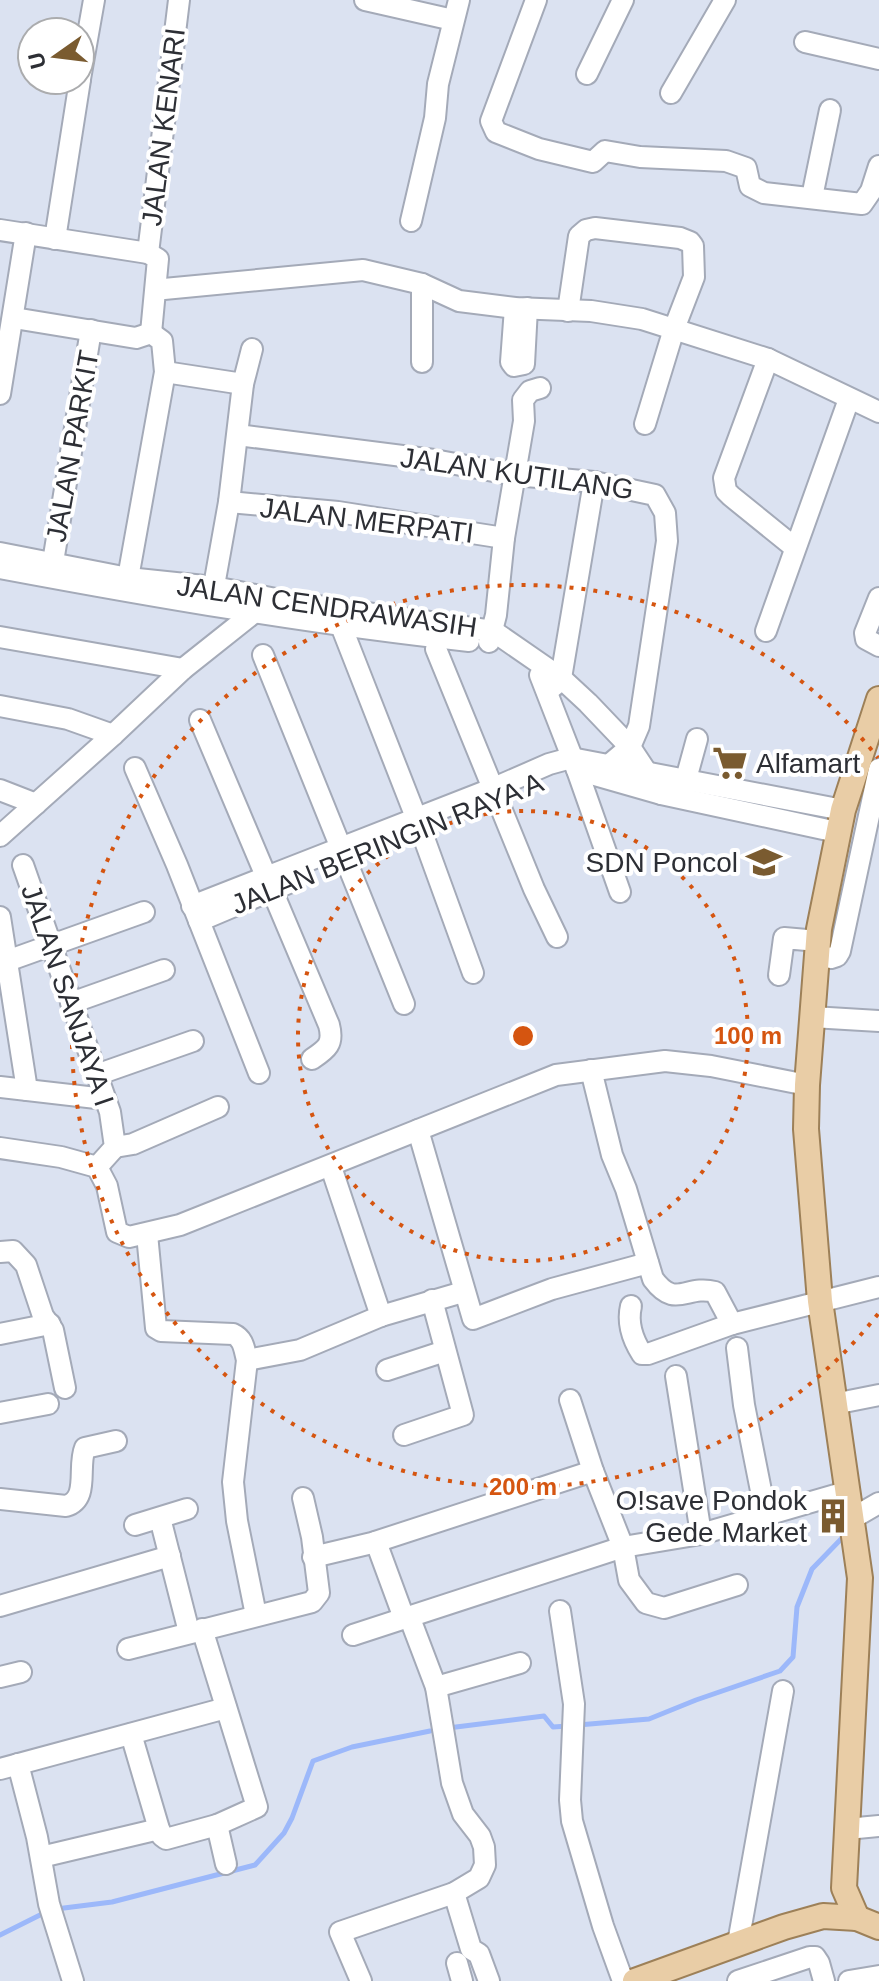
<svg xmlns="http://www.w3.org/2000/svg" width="879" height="1981" font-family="Helvetica,sans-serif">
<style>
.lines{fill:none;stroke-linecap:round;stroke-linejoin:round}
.stream{stroke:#9cb8fa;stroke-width:5}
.minor-casing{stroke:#a4aab8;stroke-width:24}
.major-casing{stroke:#9d8058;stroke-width:28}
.minor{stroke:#fff;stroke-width:20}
.major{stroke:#e9cda6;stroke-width:24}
.ring{fill:none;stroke:#d55510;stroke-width:4;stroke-dasharray:4 8}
.labels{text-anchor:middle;stroke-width:8;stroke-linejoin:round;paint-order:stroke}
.street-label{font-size:28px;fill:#2d2f35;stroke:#fff}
.poi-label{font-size:28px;fill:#2d2f35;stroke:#fff;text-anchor:end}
.centre{fill:#d55510;stroke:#fff;stroke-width:4}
.ring-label{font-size:24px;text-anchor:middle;font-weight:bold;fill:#d55510;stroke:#fff;stroke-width:8;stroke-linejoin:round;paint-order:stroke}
</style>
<rect width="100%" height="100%" fill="#dbe2f1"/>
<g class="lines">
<g class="stream">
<path d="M578 1725 649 1719 696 1700 780 1671 793 1657 797 1607 812 1569 846 1534"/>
<path d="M448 1728 544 1716 553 1727 568 1726"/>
<path d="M56 1909 112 1902 255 1865 284 1833 292 1818 313 1761 352 1747 430 1731"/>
<path d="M0 1935 46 1912"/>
</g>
<g class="minor-casing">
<g id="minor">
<path d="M365 0 453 20"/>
<path d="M536 0 491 121 496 132 539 149 593 162 605 151 640 157 726 161 746 168 750 186 764 193 862 204 871 191 879 166"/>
<path d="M805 42 879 59"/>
<path d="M587 74 623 0"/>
<path d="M80 79 94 0"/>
<path d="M671 93 725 0"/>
<path d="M812 197 830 110"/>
<path d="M411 221 435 118 438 84 459 0"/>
<path d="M0 230 148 253 158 259 151 333"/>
<path d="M55 239 80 80"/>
<path d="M148 253 179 0"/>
<path d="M164 289 363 270 422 284 459 301 515 308 591 311 642 319 768 359 879 412"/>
<path d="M515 308 511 362 514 366 524 364 527 308"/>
<path d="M568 311 579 236 586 230 595 228 680 238 690 242 693 246 694 277 674 329 645 424"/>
<path d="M14 318 136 338 151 333"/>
<path d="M768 359 724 478 726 491 731 496 794 547"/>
<path d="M422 362V284"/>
<path d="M165 372 243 384"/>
<path d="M0 394 26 233"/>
<path d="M238 435 434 460 515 475 594 482 655 495 665 513 667 541 639 726 630 747 610 764"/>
<path d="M229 502 338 512 504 538"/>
<path d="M0 553 128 578 214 587 296 603 493 631 561 678 588 703 630 747 661 794"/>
<path d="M53 562 91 330"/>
<path d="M0 568C155 597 312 624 469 641"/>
<path d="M128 578 165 372 162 341 151 333"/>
<path d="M212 597 229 502 243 384 252 349"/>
<path d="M879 598 865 633 866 639 879 646"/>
<path d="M340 623 421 830 473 973"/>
<path d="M766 631 849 399"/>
<path d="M0 637 183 669"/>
<path d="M489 642 496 615 504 538 524 421 523 400 530 391 540 388"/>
<path d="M436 649 534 889 557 937"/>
<path d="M263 655 404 1004"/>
<path d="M540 675 577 770 620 892"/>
<path d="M554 686 561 678 594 482"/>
<path d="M0 706 68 719 113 735"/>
<path d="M200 720 329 1025C334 1044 327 1049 312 1059"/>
<path d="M135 768 177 865 259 1073"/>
<path d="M577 770 661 794 837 832"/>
<path d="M686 779 697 739"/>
<path d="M0 790 36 804"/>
<path d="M0 836 113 735 183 669 256 611"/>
<path d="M23 865 110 1112 115 1147 97 1167"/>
<path d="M192 906 494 788 549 764 571 758 843 810"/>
<path d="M0 917 27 1090"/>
<path d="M199 921 291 882"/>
<path d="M816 955 831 958 837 956 840 951 879 769"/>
<path d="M7 961 144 912"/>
<path d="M779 975 784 938 818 941"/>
<path d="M71 1003 164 970"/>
<path d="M812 1017 879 1021"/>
<path d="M591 1070 612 1155 626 1189 653 1279C676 1310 686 1284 715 1292L732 1324 879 1287"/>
<path d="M99 1074 193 1041"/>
<path d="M0 1087 105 1099"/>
<path d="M418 1130 473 1319 552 1289 648 1263"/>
<path d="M115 1147 133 1144 218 1107"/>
<path d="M0 1148 61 1157 97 1167 107 1186 117 1232 129 1237 180 1225 556 1075 665 1061 711 1066 807 1085"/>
<path d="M331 1167 381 1316"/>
<path d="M147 1234 156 1328 161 1331 233 1334C244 1339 244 1349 247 1360L233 1482 237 1521 256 1615"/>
<path d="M0 1252 13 1251 26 1265 43 1316 53 1330 65 1388"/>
<path d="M631 1306C627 1323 633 1340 642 1354H648L732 1324"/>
<path d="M0 1334 50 1324"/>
<path d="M737 1348 744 1405 766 1516"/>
<path d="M247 1360 300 1350 381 1316 463 1292"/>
<path d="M387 1370 445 1351"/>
<path d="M676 1376 701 1534"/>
<path d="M570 1400 593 1471 623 1547 629 1580 646 1603 664 1608 737 1585"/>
<path d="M834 1404 879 1395"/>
<path d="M0 1413 48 1404"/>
<path d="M404 1435 463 1415 432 1300"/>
<path d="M0 1499 66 1506C90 1499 77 1467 85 1448L116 1441"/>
<path d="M160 1518 189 1632"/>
<path d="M853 1518 879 1503"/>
<path d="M135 1525 187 1509"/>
<path d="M376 1542 404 1618"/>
<path d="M313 1557 372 1543 593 1471"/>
<path d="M0 1606 170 1556"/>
<path d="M560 1611 574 1704 570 1800 572 1821 603 1926 623 1981"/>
<path d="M353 1635 623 1547 701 1534 849 1491"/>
<path d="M128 1649 312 1602 319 1593 312 1537 303 1498"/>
<path d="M0 1677 21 1672"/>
<path d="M436 1687 520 1663"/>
<path d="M131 1734 159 1829 162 1836 166 1839 217 1825 257 1807 202 1629"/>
<path d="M18 1764 37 1837 49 1904 73 1981"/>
<path d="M0 1769 226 1708"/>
<path d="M217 1825 226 1864"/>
<path d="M847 1829 879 1826"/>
<path d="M41 1857 159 1829"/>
<path d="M454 1893 471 1949 479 1954 489 1981"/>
<path d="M738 1943 783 1691"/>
<path d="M457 1963 462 1981"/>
<path d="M361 1981 340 1932 454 1893 479 1878 485 1865 484 1847 480 1836 463 1814 452 1783 436 1687 409 1616"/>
<path d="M738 1981 810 1957H815L819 1963 824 1981"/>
<path d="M849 1981 879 1976"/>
</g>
</g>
<g class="major-casing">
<g id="major">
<path d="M857 1918 844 1888 860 1578 820 1301 806 1129 807 1085 819 929 843 810 879 699"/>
<path d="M635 1981 784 1927 823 1916 857 1918 879 1927"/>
</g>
</g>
<use href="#minor" class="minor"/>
<use href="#major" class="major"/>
</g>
<g class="ring">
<circle cx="523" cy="1036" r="225"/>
<path d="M878 1314A451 451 0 1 1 878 758"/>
</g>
<defs>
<g id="supermarket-bare" transform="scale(2.76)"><path d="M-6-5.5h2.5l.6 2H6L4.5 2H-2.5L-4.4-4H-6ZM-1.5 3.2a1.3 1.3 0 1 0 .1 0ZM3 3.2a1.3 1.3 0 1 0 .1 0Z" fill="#7a5b30" stroke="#fff" stroke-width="2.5" paint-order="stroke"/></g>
<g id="school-bare" transform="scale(2.76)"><path d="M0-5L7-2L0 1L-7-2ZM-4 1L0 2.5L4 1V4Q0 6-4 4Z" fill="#7a5b30" stroke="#fff" stroke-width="2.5" paint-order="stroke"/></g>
<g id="building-bare" transform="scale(2.76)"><path d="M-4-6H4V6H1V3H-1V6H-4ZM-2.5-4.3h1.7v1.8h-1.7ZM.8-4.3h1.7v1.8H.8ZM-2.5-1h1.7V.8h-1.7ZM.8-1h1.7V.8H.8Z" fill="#7a5b30" stroke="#fff" stroke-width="2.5" paint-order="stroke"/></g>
</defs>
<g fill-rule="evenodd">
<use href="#supermarket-bare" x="730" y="763"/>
<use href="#school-bare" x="764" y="862"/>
<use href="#building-bare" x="833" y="1516"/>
</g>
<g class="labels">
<g class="street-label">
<text transform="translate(163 127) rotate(-83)" y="10">JALAN KENARI</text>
<text transform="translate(72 446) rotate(-80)" y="10">JALAN PARKIT</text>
<text transform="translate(517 473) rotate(8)" y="10">JALAN KUTILANG</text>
<text transform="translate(367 520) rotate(7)" y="10">JALAN MERPATI</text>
<text transform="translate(327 606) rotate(8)" y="10">JALAN CENDRAWASIH</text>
<text transform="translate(387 843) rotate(-22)" y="10">JALAN BERINGIN RAYA A</text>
<text transform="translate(68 995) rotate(71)" y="10">JALAN SANJAYA I</text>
</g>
<g class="poi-label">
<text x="756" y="773" text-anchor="start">Alfamart</text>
<text x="738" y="872">SDN Poncol</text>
<text x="807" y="1510">O!save Pondok<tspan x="807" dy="32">Gede Market</tspan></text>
</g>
</g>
<circle cx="523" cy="1036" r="12" class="centre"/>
<g class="ring-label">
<text x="748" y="1044">100 m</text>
<text x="523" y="1495">200 m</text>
</g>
<g transform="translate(56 56) rotate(256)"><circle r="38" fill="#ffffff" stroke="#abacae" stroke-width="2"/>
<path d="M0-6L14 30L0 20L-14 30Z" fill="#7a5b30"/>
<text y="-12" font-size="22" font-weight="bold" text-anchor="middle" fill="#2d2f35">U</text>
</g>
</svg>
